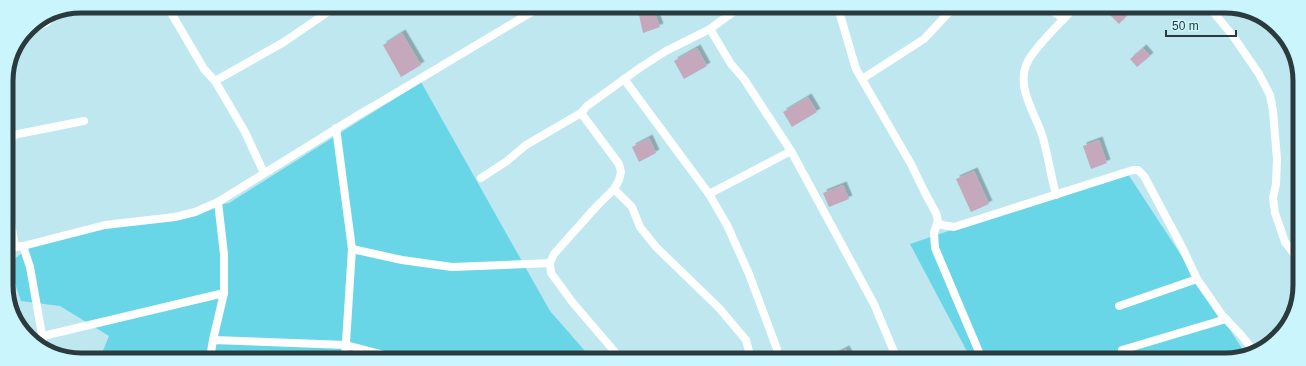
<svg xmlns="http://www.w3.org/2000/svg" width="1306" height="366" font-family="Helvetica,sans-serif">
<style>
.green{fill:#69d6e8}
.building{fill:#c6a8bc;filter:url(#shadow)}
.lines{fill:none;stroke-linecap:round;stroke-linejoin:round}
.minor{stroke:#fff;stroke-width:8}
.rim{fill:none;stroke:#2a3b3e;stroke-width:5}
</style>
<defs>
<filter id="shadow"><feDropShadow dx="3.5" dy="-3.5" stdDeviation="0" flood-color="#0004"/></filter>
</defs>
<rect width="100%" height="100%" fill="#bee7ef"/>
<g class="green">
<path d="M421 82 550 311 592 359 100 358 109 336 60 306 21 301 8 263 40 241 229 203Z"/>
<path d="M1126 171 1245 353 1230 360 971 359 910 244Z"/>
</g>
<g class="building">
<path d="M1103 8H1126L1130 12 1119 24Z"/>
<path d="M654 11 660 27 643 33 639 15Z"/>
<path d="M402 33 421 65 401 77 383 45Z"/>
<path d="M697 48 707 66 684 79 674 61Z"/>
<path d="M1143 48 1150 56 1137 67 1130 59Z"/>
<path d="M808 97 817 112 792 127 783 112Z"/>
<path d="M649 138 656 153 639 162 632 147Z"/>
<path d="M1099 140 1107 163 1091 169 1083 146Z"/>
<path d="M974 171 989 204 971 212 956 179Z"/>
<path d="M843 185 849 199 829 207 823 193Z"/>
<path d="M846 349 851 359H833L832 356Z"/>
</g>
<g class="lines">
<g class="minor">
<path d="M167 6 204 69 215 81 284 42 335 7"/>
<path d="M740 7 710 29 731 64 744 79 791 151 874 304 897 359"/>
<path d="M838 8 856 69 911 164 925 193 936 213 938 220 934 233 935 248 982 359"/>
<path d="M1048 8 1064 19"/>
<path d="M1210 8 1233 36 1259 74 1270 95 1273 111 1277 159 1276 184 1273 198 1275 213 1285 242 1298 259"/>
<path d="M28 29C38 26 52 24 54 11"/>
<path d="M624 79 709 194 727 225 749 274 777 349"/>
<path d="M862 79 924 39 953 8"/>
<path d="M215 81 245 132 264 173"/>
<path d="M581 113 619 164 621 172 619 180 614 189 595 208 554 254 550 263 551 273 573 303 621 359"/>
<path d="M336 128 352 249 345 358"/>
<path d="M6 139 18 134 84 121"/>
<path d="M481 178 507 161 526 145 581 113 587 106 641 67 666 51 710 29"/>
<path d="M614 189 632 207 640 227 656 247 719 308 746 340 751 359"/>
<path d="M709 194 791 151"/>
<path d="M1056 195C1051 176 1048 156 1043 138 1036 113 1013 86 1029 59 1039 43 1060 23 1074 8"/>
<path d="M7 199 15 247"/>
<path d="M937 224 954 227 1133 170H1138L1144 176 1182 247 1197 279 1222 315 1241 335 1253 350"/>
<path d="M23 246 30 267 44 346"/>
<path d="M7 248 23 246 105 225 175 217 195 212 218 202 360 114 391 96 540 7"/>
<path d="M352 249 402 260 452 267 550 263"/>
<path d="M1119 306 1197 279"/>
<path d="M43 336 224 293"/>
<path d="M213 340 224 293V254L218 202"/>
<path d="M1122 350 1226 319"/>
<path d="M210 358 213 340 346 345 396 358"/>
</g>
</g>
<path d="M0 0H1306V366H0ZM81 13H1225A68 68 0 0 1 1293 81V285A68 68 0 0 1 1225 353H81A68 68 0 0 1 13 285V81A68 68 0 0 1 81 13Z" fill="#cbf5fc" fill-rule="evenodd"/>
<path class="rim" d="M81 13H1225A68 68 0 0 1 1293 81V285A68 68 0 0 1 1225 353H81A68 68 0 0 1 13 285V81A68 68 0 0 1 81 13Z"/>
<path d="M1166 30v6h70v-6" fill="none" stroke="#2a3b3e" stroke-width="2"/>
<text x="1172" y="30" font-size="12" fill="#2a3b3e" stroke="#cbf5fc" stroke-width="3" paint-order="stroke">50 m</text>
</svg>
